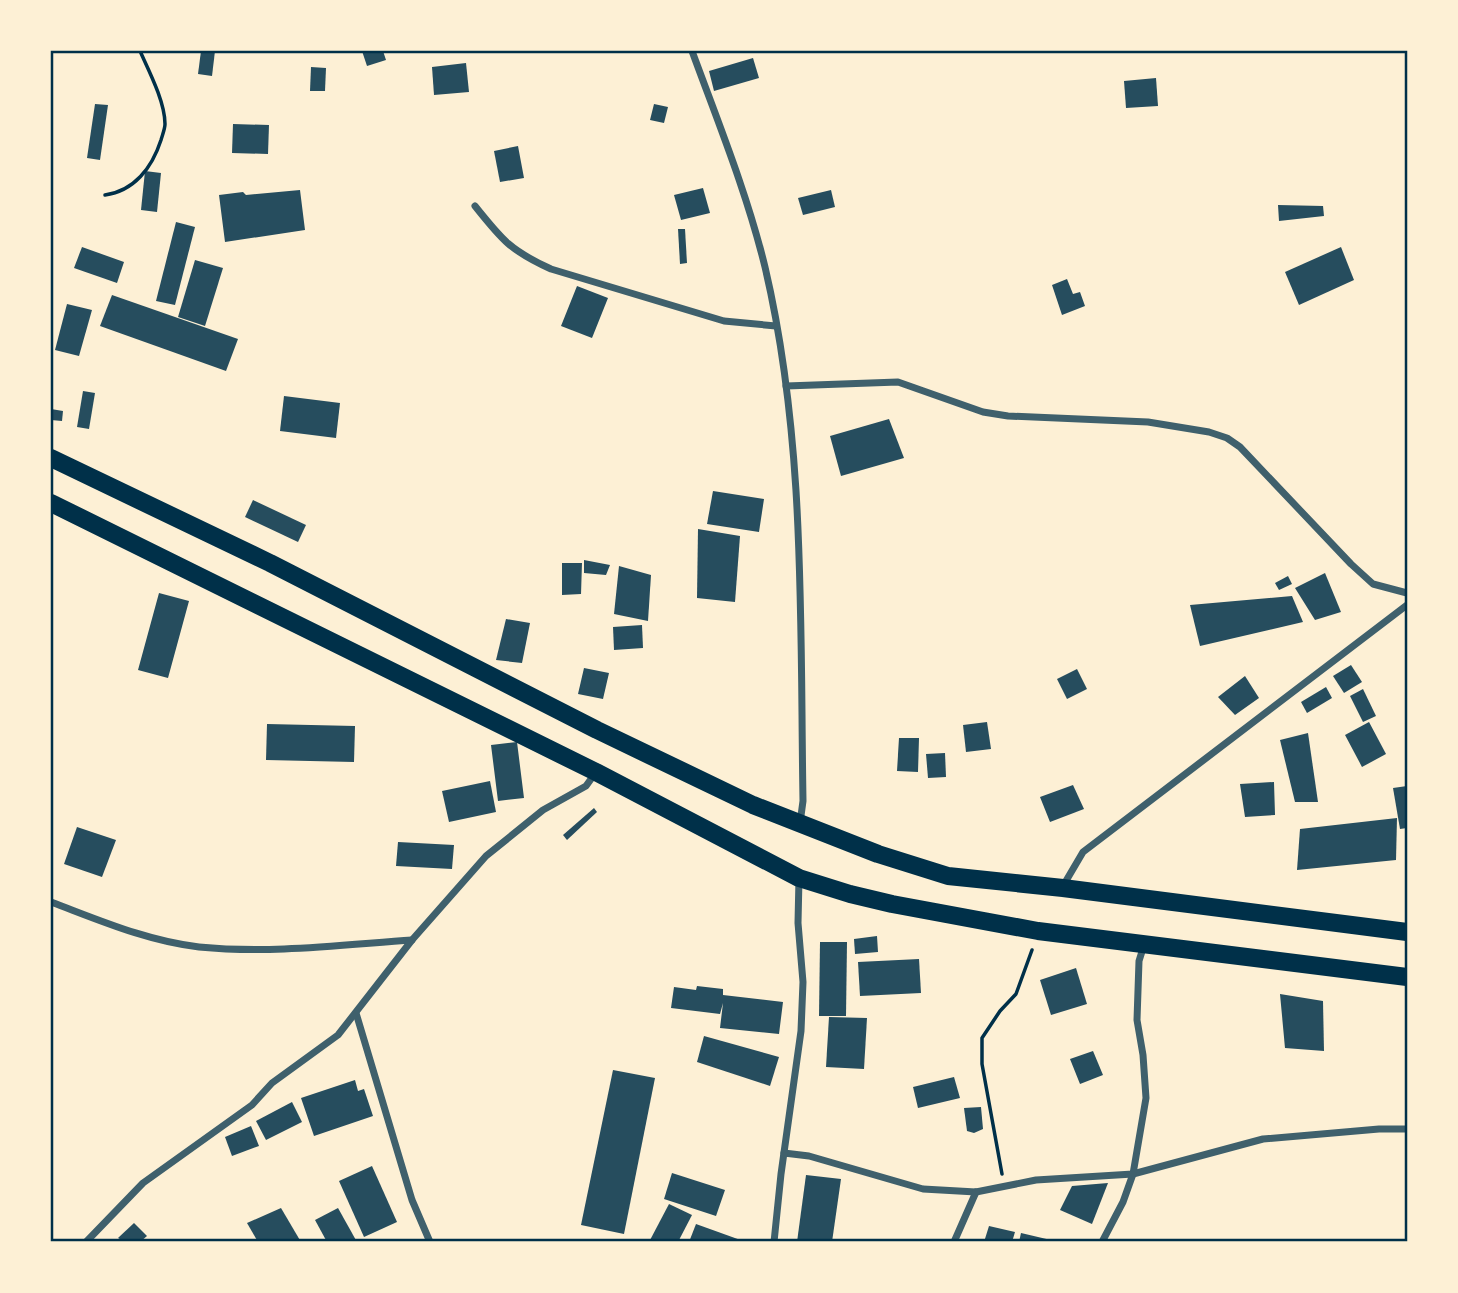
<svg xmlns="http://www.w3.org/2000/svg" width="1458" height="1293" font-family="'Space Grotesk',sans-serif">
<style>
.building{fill:#264d5e}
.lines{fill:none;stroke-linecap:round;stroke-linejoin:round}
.path{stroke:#003049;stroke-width:3.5}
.minor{stroke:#3f606c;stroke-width:7}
.primary{stroke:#003049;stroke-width:18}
.neatline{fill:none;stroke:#003049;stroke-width:2.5}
</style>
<rect width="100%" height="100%" fill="#fdf0d5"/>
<g class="building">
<path d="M201 51H215L212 76 198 74Z"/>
<path d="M362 51H383L386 60 367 66Z"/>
<path d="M753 58 759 78 714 91 709 71Z"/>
<path d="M466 63 469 92 434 95 432 67Z"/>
<path d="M311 67 326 68 325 91H310Z"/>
<path d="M1156 78 1158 106 1126 108 1124 81Z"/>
<path d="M95 104 108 105 100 160 87 158Z"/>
<path d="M654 104 668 107 664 123 650 120Z"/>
<path d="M233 124 269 125 268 154 232 153Z"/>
<path d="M518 146 524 178 500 182 494 151Z"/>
<path d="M145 171 161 173 157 212 141 210Z"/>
<path d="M703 188 710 213 681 220 674 195Z"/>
<path d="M300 190 305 230 225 242 219 195 243 192 246 195Z"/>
<path d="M831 190 835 207 803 215 798 198Z"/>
<path d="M1278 205 1323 206 1324 216 1279 221Z"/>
<path d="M176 222 195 227 175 305 156 301Z"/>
<path d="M678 229H685L687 263 680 264Z"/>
<path d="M82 247 124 262 117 283 74 268Z"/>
<path d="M1341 247 1354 280 1299 305 1285 272Z"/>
<path d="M195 260 223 268 205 326 178 317Z"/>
<path d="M1067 279 1073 294 1080 292 1085 306 1062 315 1052 285Z"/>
<path d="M577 286 608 298 592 338 561 326Z"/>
<path d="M112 295 238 339 226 371 100 326Z"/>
<path d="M67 304 92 310 79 356 55 350Z"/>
<path d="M83 391 95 393 89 429 77 427Z"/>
<path d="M284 396 340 403 336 438 280 431Z"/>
<path d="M51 409 63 411 62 421 51 420Z"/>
<path d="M889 419 904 458 841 476 830 436Z"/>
<path d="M713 491 764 499 759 532 707 524Z"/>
<path d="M253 500 306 525 298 542 245 517Z"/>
<path d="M698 529 740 536 735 602 697 598Z"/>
<path d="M584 560 610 565 606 575 584 573Z"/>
<path d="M562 563H582L581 594 562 595Z"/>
<path d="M619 566 651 575 648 621 614 614Z"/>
<path d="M1325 573 1341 612 1315 620 1295 588Z"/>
<path d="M1288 576 1292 584 1279 590 1275 583Z"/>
<path d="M159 593 189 601 168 678 138 670Z"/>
<path d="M1292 596 1303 622 1200 646 1190 605Z"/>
<path d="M506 619 530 623 522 663 496 660Z"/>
<path d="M642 625 643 648 614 650 613 627Z"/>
<path d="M1351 665 1362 682 1344 693 1333 676Z"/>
<path d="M584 668 609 673 603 699 578 694Z"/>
<path d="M1077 669 1087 689 1067 699 1057 679Z"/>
<path d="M1245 676 1259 698 1235 715 1218 697Z"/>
<path d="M1326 687 1332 698 1307 713 1301 702Z"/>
<path d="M1363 689 1376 716 1363 722 1350 696Z"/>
<path d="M987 722 991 749 966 752 963 725Z"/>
<path d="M1369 722 1386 754 1362 767 1345 735Z"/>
<path d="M267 724 355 726 354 762 266 760Z"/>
<path d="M1308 733 1318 802H1295L1280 740Z"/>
<path d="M899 738H919L918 772 897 771Z"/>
<path d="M517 742 524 798 498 801 491 745Z"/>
<path d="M945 753 946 777 928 778 926 754Z"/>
<path d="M490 781 496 812 449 822 442 791Z"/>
<path d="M1274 782 1275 815 1245 817 1240 784Z"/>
<path d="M1073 785 1084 809 1050 822 1040 797Z"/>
<path d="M1407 786V828L1400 829 1393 788Z"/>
<path d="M594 808 597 812 567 840 563 835Z"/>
<path d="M1397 818 1396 860 1297 870 1300 829Z"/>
<path d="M77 827 116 840 102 877 64 864Z"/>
<path d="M398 842 454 845 452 869 396 866Z"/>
<path d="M877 936 878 952 855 954 854 939Z"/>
<path d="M820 942H847L846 1016H819Z"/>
<path d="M919 959 921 993 860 996 858 962Z"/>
<path d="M1076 968 1087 1004 1051 1015 1040 980Z"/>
<path d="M697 986 723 989V995L783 1002 779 1034 720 1028 723 1003 720 1014 671 1008 674 987 696 990Z"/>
<path d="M1280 994 1323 1001 1324 1051 1285 1048Z"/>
<path d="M829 1017 867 1018 864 1069 826 1067Z"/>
<path d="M704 1036 779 1057 770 1086 697 1062Z"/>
<path d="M1093 1051 1103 1075 1080 1084 1070 1059Z"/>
<path d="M613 1070 655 1078 624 1234 581 1225Z"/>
<path d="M954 1077 960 1098 918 1108 913 1087Z"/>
<path d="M355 1080 358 1091 364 1089 373 1116 314 1136 301 1098Z"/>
<path d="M292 1102 302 1122 266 1140 256 1121Z"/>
<path d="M981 1107 983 1129 974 1133 967 1131 964 1108Z"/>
<path d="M251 1126 259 1146 232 1156 225 1137Z"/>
<path d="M372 1166 397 1222 364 1237 339 1181Z"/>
<path d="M672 1173 725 1190 716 1216 664 1199Z"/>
<path d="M806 1175 841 1179 832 1242H797Z"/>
<path d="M1108 1183 1092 1224 1060 1210 1072 1186Z"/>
<path d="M669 1204 692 1215 678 1242H649Z"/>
<path d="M281 1208 301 1242H258L247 1223Z"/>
<path d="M338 1208 357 1242H327L315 1220Z"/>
<path d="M134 1223 147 1236 140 1242H125L118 1238Z"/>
<path d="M696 1224 746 1242H689Z"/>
<path d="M989 1226 1015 1232 1012 1242H984Z"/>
<path d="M1021 1233 1055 1241V1242H1019Z"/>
</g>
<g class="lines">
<g class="path">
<path d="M105 195C134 191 152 168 161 140 162 136 165 129 165 124 165 102 149 71 140 51"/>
<path d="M1002 1174 982 1064V1038L1000 1011 1016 994 1032 950"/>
</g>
<g class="minor">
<path d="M692 51C718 122 747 193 765 267 806 441 800 624 803 801L800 823"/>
<path d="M475 206C502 240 511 251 551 269L724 321 776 326"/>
<path d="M786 386 898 382 983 412 1008 416 1148 422 1209 432 1227 438 1240 447 1351 564 1373 584 1407 593"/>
<path d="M1063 886 1083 852 1407 605"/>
<path d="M51 902C99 920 147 941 199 947 270 954 341 945 412 940"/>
<path d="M356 1013 412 1200 430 1242"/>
<path d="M784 1153 809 1156 923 1189 976 1192 1036 1180 1133 1174 1263 1139 1379 1129H1407"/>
<path d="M86 1242 143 1183 252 1105 272 1083 338 1035 412 940 486 856 543 810 586 786 596 772"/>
<path d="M774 1242 781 1174 801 1031 803 982 798 923 799 878"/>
<path d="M954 1242 976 1192"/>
<path d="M1102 1242 1123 1202 1133 1174 1146 1098 1143 1055 1137 1020 1139 961 1144 945"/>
</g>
<g class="primary">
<path d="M51 458 270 563 597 730 753 805 878 854 948 876 1063 888 1407 932"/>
<path d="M51 503 596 772 799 878 850 894 892 904 1038 931 1407 977"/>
</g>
</g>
<rect width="1458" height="1293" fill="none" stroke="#fdf0d5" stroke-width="105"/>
<rect x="52" y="52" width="1354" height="1188" class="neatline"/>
</svg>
